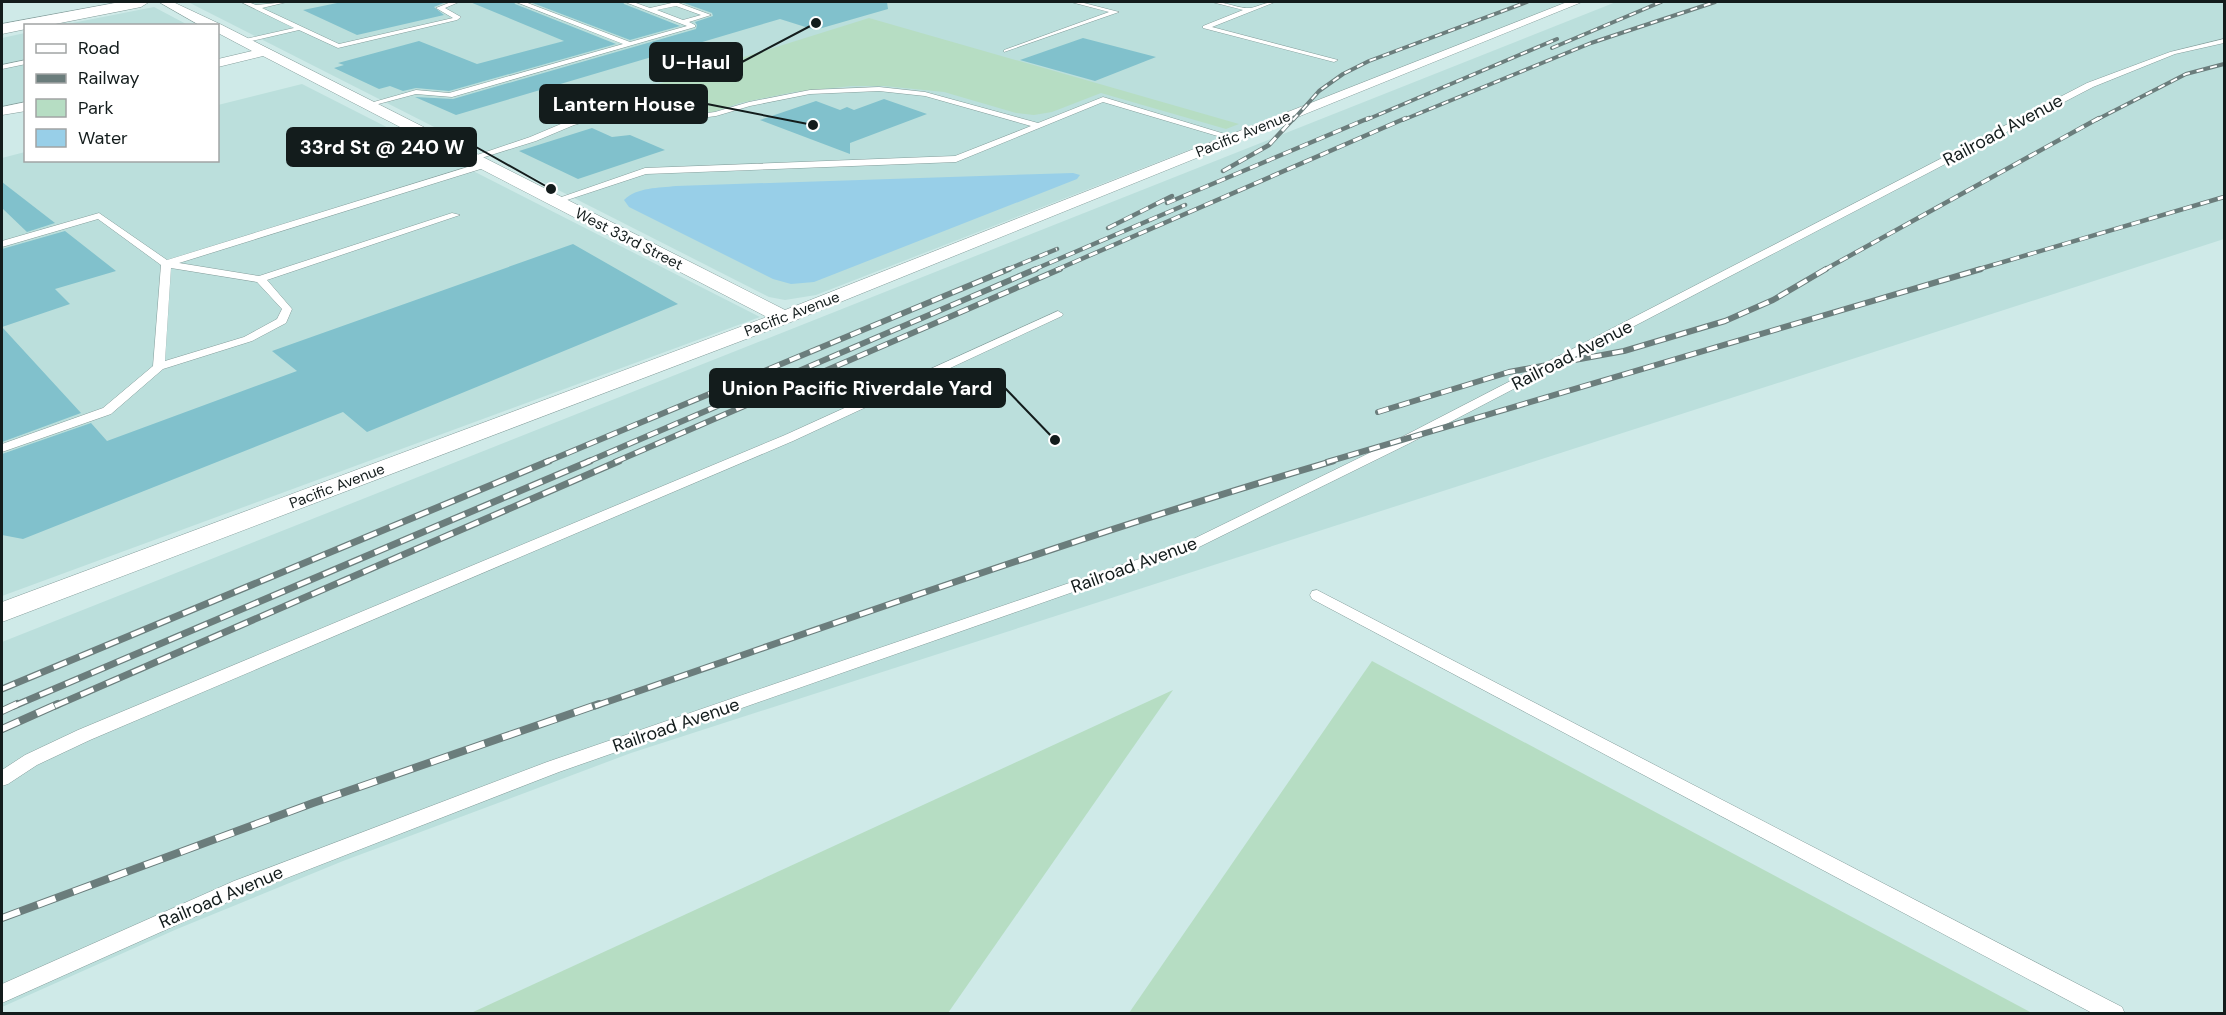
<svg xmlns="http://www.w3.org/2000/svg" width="2226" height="1015" font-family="'DM Sans',sans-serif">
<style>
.built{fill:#bbdfdc}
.green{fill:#b6ddc3}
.water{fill:#98cfe8}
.building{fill:#81c1cc}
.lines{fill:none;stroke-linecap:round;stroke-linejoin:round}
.lane-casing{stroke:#849d9b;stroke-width:1}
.street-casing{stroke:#849d9b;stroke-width:1}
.secondary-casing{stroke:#849d9b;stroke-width:1}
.lane{fill:#fff;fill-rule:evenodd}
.street{fill:#fff;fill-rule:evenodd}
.secondary{fill:#fff;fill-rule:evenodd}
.rail-far4-casing{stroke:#6b7d7c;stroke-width:4}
.rail-far3-casing{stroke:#6b7d7c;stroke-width:4.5}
.rail-far2-casing{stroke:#6b7d7c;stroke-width:6}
.rail-far1-casing{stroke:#6b7d7c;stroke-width:7}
.rail-casing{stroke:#6b7d7c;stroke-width:8}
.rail-far4{stroke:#fff;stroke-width:2;stroke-dasharray:7;stroke-linecap:butt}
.rail-far3{stroke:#fff;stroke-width:3;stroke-dasharray:9;stroke-linecap:butt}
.rail-far2{stroke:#fff;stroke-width:4;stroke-dasharray:11;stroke-linecap:butt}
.rail-far1{stroke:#fff;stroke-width:4.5;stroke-dasharray:14;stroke-linecap:butt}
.rail{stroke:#fff;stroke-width:6;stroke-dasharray:19;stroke-linecap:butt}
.labels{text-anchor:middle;stroke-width:5;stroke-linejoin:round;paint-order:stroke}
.far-street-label{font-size:15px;fill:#131c1c;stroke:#fff}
.street-label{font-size:18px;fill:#131c1c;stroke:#fff}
.leader{fill:none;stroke:#131c1c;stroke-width:2}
.callout-dot{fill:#131c1c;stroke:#fff;stroke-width:2}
.callout{fill:#131c1c;stroke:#131c1c;stroke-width:2}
.callout-label{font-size:20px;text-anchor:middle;font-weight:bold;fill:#fff}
</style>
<rect width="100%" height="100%" fill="#cfeae8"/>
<g class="built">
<path d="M188 2H1570L816 295 785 300 769 297Z"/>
<path d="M1616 2H2224V239L631 753 343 861 177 929 2 1007V642Z"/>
<path d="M154 7 188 25H62Z"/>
<path d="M25 33V106L2 111V38Z"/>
<path d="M302 84 760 317 2 596V158L25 152 26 160H218V105Z"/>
</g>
<g class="green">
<path d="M869 18 1239 124 1226 129 1101 93 1052 112 1034 115 1016 113 944 92 884 86H852L794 92 740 103 713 112 693 114 678 111 629 93Z"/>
<path d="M1372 661 2032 1013H1129Z"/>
<path d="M1173 690 948 1013H471Z"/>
</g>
<path class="water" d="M1073 173 1080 175 1077 179 814 282 791 284 773 279 629 207 624 200C637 187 659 188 676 186Z"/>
<g class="building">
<path d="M342 2H446L434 7 444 15 357 35 303 10Z"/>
<path d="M470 2H514L515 4 616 44 449 91 416 88 403 91 390 86 379 89 334 68 344 65 338 63 419 41 477 64 564 41Z"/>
<path d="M530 2H623L624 4 680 26 630 40Z"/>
<path d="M681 2H887L888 9 815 30 780 19 456 115 415 97 453 99 696 29 697 25 695 22 713 16 712 13Z"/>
<path d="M1083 38 1156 57 1095 81 1020 60Z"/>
<path d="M884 99 927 114 850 143V154L760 120 816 101 840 110 847 107 854 110Z"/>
<path d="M592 128 612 137 630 135 665 150 578 179 519 151Z"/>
<path d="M2 182 55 223 27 232 2 208Z"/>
<path d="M65 231 116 271 55 289 70 304 2 327 81 413 2 442V249Z"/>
<path d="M573 244 678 304 367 432 343 412 23 539 2 535V454L91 423 107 441 297 371 272 351Z"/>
</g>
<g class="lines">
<g class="lane-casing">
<g id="lane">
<path d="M241 2H248L256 5 287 2 262 8 339 44 453 18 436 8 451 2H459L445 8 461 17 457 20 338 48 299 30 243 43 241 40 294 28Z"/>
<path d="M516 2H525L630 42 687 26 625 2H633L650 8 676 2 711 15 689 22 695 25V27L452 97 416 94 367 107 363 105 416 90 449 93 623 44ZM676 6 701 15 683 20 657 10Z"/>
<path d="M1071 2H1080L1119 12 1004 52V50L1109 12Z"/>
<path d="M1212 2C1225 1 1238 9 1251 8 1259 6 1266 2 1275 2L1212 27 1338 60 1334 62 1203 28V26L1243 10Z"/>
<path d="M2224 39V43L2175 54 2093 87 1408 444 1193 550 559 772 248 893 2 1003V984L234 881 547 762 1183 544 1400 438 2087 83 2170 52Z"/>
<path d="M26 60V64L2 69V65Z"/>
<path d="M879 87 925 92 1038 123 1103 97 1238 138 1231 140 1103 102 956 162 646 174 558 203 550 201 645 168 955 156 1031 126 925 96 879 91 810 94 750 106 716 116 685 120 659 116 636 107 574 125 536 141 475 160 468 158 530 137 568 121 636 102 664 112 685 116 715 112 749 102 810 90Z"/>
<path d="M484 162 488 165 487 167 179 263 259 276 452 213 460 215 267 280 292 309 286 323 252 341 163 369 111 414 2 452V444L103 408 153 366 161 265 98 219 2 247V241L99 213 167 260ZM171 268 257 282 282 309 277 319 244 337 165 361Z"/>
<path d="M1058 311 1063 314 1062 316 793 441 90 740 37 765 8 784 2 786V770L25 755 78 730 785 435Z"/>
<path d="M1317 590 2122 1007 2125 1014H2094L1312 599 1310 595 1312 591Z"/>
</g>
</g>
<g class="street-casing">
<g id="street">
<path d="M159 2H173L222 25 785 310 1567 2H1582L791 322 2 622V602L767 317 263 56 218 67V59L252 51 218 33V26H201Z"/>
<path d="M26 102V111L2 115V107Z"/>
</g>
</g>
<g class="secondary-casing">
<path id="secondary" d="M120 2H149L141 7 45 26H26V29L2 34V24Z"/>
</g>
<use href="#lane" class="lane"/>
<use href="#street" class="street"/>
<use href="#secondary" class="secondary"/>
<g class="rail-far4-casing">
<g id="rail-far4">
<path d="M1552 48 1661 2"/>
<path d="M1293 120 1319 91 1343 74 1369 61 1527 2"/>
<path d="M1366 120 1557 39"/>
<path d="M1403 120 1591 43 1715 2"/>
<path d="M2096 120 2186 74 2224 64"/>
</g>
</g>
<g class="rail-far3-casing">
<g id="rail-far3">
<path d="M1223 171 1269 145 1294 118"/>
<path d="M1167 203 1369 118"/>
<path d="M1108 228 1172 196"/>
<path d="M1006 270 1057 249"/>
<path d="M1033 270 1185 205"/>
<path d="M1056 270 1406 118"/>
<path d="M1824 270 2099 118"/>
<path d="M1976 270 2224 197"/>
</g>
</g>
<g class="rail-far2-casing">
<g id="rail-far2">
<path d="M1378 412 1509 372 1624 351 1725 321 1773 300 1826 269"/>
<path d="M546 462 1009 269"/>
<path d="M587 462 1036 269"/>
<path d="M615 462 1060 269"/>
<path d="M1327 462 1981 269"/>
</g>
</g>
<g class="rail-far1-casing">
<g id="rail-far1">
<path d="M2 689 549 461"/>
<path d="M14 706 590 461"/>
<path d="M55 706 619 461"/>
<path d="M595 706C840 622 1084 534 1333 461"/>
</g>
</g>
<g class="rail-casing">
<g id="rail">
<path d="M2 711 17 704"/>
<path d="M2 729 58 704"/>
<path d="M2 918 313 803 599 704"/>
</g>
</g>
<use href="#rail-far4" class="rail-far4"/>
<use href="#rail-far3" class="rail-far3"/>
<use href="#rail-far2" class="rail-far2"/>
<use href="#rail-far1" class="rail-far1"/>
<use href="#rail" class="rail"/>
</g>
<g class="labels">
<g class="far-street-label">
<text transform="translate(1243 134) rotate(-22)" y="5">Pacific Avenue</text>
<text transform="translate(629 239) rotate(27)" y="5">West 33rd Street</text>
<text transform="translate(792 314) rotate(-21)" y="5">Pacific Avenue</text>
<text transform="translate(337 486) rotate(-21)" y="5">Pacific Avenue</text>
</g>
<g class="street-label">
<text transform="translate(2003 130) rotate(-28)" y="6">Railroad Avenue</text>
<text transform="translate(1572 355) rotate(-27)" y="6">Railroad Avenue</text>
<text transform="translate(1134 565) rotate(-20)" y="6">Railroad Avenue</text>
<text transform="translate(676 725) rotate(-19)" y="6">Railroad Avenue</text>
<text transform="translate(221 897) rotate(-23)" y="6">Railroad Avenue</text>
</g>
</g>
<path class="leader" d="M816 23L742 62M813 125L707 104M551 189L476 147M1055 440L1005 388"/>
<g class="callout-dot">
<circle cx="816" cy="23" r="6"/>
<circle cx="813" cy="125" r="6"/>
<circle cx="551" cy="189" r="6"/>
<circle cx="1055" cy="440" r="6"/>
</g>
<g class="callout">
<rect x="650" y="43" width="92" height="38" rx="6"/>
<rect x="540" y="85" width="167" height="38" rx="6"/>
<rect x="287" y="128" width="189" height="38" rx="6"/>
<rect x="710" y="369" width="295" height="38" rx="6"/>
</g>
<g class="callout-label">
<text x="696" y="69">U-Haul</text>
<text x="624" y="111">Lantern House</text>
<text x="382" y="154">33rd St @ 240 W</text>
<text x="857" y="395">Union Pacific Riverdale Yard</text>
</g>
<rect width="2226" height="1015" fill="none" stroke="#131c1c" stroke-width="6"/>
<rect x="24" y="24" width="195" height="138" fill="#ffffff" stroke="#a1a4a4" stroke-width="1.5"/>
<rect x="36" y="44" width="30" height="9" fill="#ffffff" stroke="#a1a4a4" stroke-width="1.5"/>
<text x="78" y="54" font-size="18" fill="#131c1c">Road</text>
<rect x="36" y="74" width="30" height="9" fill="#6b7d7c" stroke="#a1a4a4" stroke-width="1.5"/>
<text x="78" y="84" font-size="18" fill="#131c1c">Railway</text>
<rect x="36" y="99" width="30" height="18" fill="#b6ddc3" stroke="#a1a4a4" stroke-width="1.5"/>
<text x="78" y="114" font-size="18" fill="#131c1c">Park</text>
<rect x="36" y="129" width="30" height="18" fill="#98cfe8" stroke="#a1a4a4" stroke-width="1.5"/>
<text x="78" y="144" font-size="18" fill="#131c1c">Water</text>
</svg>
